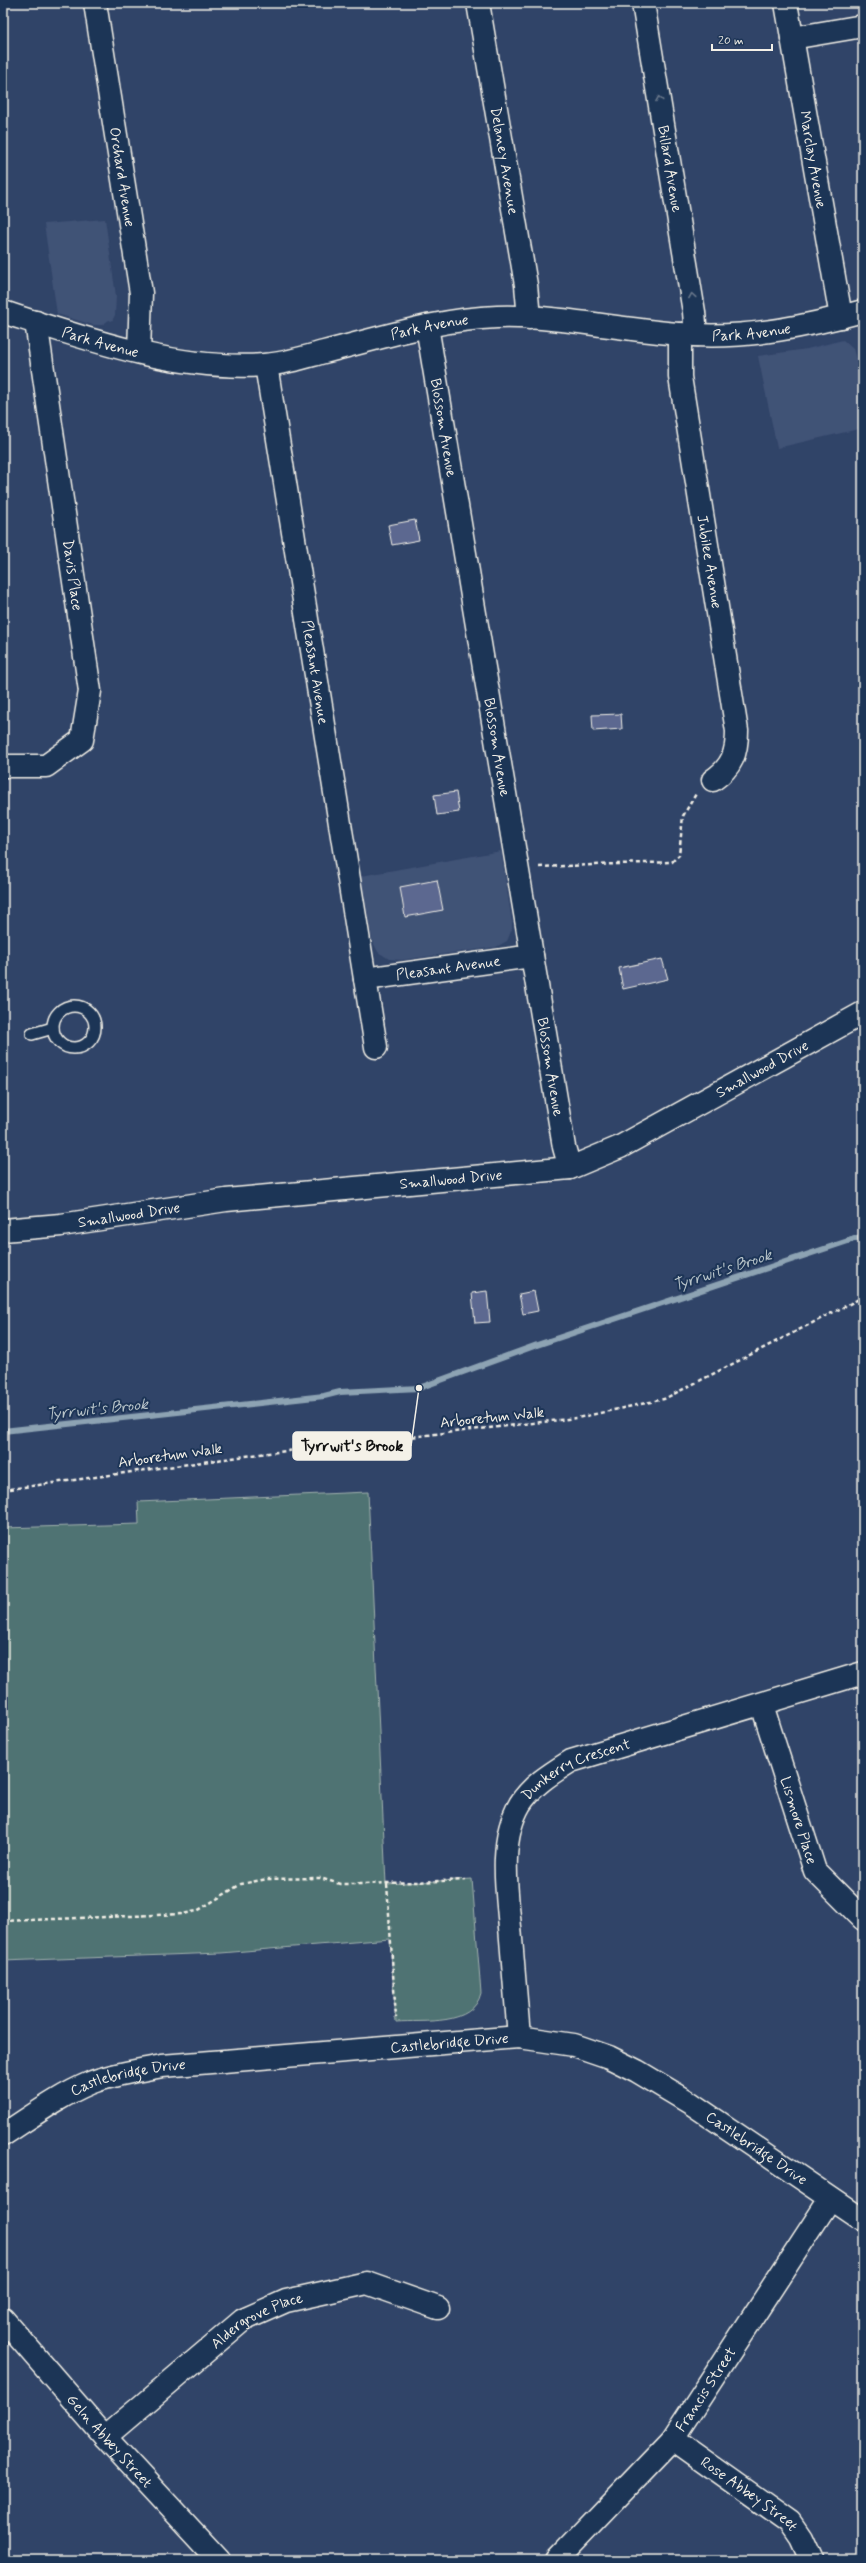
<svg xmlns="http://www.w3.org/2000/svg" width="866" height="2563" font-family="Mynerve,sans-serif">
<style>
.built{fill:#415276}
.green{fill:#507373;stroke:#a2b2ae}
.lines{fill:none;stroke-linecap:round;stroke-linejoin:round}
.stream{stroke:#8da3b3;stroke-width:6}
.building{fill:#5b6890;stroke:#f4f1e8}
.lane-casing{stroke:#f4f1e8;stroke-width:14}
.street-casing{stroke:#f4f1e8;stroke-width:25}
.secondary-casing{stroke:#f4f1e8;stroke-width:25}
.path{stroke:#f4f1e8;stroke-width:2.5;stroke-dasharray:4 3;stroke-linecap:butt}
.lane{stroke:#1d3557;stroke-width:11}
.street{stroke:#1d3557;stroke-width:22}
.secondary{stroke:#1d3557;stroke-width:22}
.oneway{stroke:#68778a}
.labels{text-anchor:middle;stroke-width:4;stroke-linejoin:round;paint-order:stroke}
.street-label{font-size:15px;fill:#f4f1e8;stroke:#1d3557}
.water-label{font-size:16px;font-style:italic;fill:#b8c4c9;stroke:#1d3557}
.leader{fill:none;stroke:#f4f1e8;stroke-width:1.5}
.callout-dot{fill:#f4f1e8;stroke:#1d3557;stroke-width:1.5}
.callout{fill:#f4f1e8;stroke:#f4f1e8;stroke-width:1.5}
.callout-label{font-size:16px;text-anchor:middle;font-weight:bold;fill:#111}
</style>
<rect width="100%" height="100%" fill="#304468"/>
<filter id="ink" filterUnits="userSpaceOnUse"><feTurbulence type="fractalNoise" baseFrequency=".025" numOctaves="2"/><feDisplacementMap in="SourceGraphic" scale="8" xChannelSelector="R" yChannelSelector="G"/><feConvolveMatrix kernelMatrix="1 2 1 2 8 2 1 2 1" color-interpolation-filters="sRGB"/></filter>
<g filter="url(#ink)">
<g class="built">
<path d="M105 219 116 296 115 315 112 321 109 320 102 325H93L57 314 44 224Z"/>
<path d="M843 340 853 349 856 359 863 397V428L777 448 758 356 807 349Z"/>
<path d="M501 851 512 922V929L507 941 496 947 402 960 389 959 378 952 372 940 361 876Z"/>
</g>
<path class="green" d="M368 1492 386 1884 472 1879 481 1993C473 2027 424 2020 396 2022L390 1939 221 1953 3 1961V1528L139 1524 138 1502Z"/>
<g class="lines">
<path class="stream" d="M3 1431 324 1396 340 1392 419 1388 537 1345 863 1236"/>
</g>
<g class="building">
<path d="M415 520 419 540 392 545 388 525Z"/>
<path d="M621 714 622 729 593 731 592 715Z"/>
<path d="M456 792 459 812 437 815 434 795Z"/>
<path d="M437 880 443 910 405 917 400 887Z"/>
<path d="M662 959 668 979 623 989 619 968Z"/>
<path d="M487 1291 490 1322 475 1323 472 1293Z"/>
<path d="M534 1291 538 1311 523 1314 519 1294Z"/>
</g>
<g class="lines">
<g class="lane-casing">
<g id="lane">
<circle cx="74" cy="1027" r="21"/>
<path d="M32 1034 53 1028"/>
</g>
</g>
<g class="street-casing">
<g id="street">
<path id="s1" d="M95 3 141 293 139 352"/>
<path id="s2" d="M478 3 526 285 529 318"/>
<path id="s3" d="M643 3 694 312 696 335"/>
<path id="s4" d="M786 3 841 317"/>
<path d="M792 38 863 26"/>
<path id="s5" d="M427 326 564 1147 570 1168"/>
<path id="s6" d="M680 334V377L737 731C737 753 732 767 713 780"/>
<path id="s7" d="M266 365 376 1047"/>
<path d="M3 766H46L82 740 90 691 36 322"/>
<path id="s8" d="M365 979 532 956"/>
<path id="s9" d="M762 1705 815 1871 863 1919"/>
<path id="s10" d="M519 2037C516 2004 514 1972 511 1939 508 1897 497 1843 520 1804 532 1785 552 1773 571 1761L863 1673"/>
<path id="s11" d="M3 2135C31 2117 59 2096 90 2083 112 2074 138 2071 162 2066L519 2037 574 2045 609 2057 637 2071 692 2104 863 2220"/>
<path id="s12" d="M3 2319 105 2437 219 2560"/>
<path id="s13" d="M105 2437 243 2320 286 2301 367 2283 438 2308"/>
<path id="s14" d="M673 2439 790 2522 801 2538 811 2560"/>
<path id="s15" d="M557 2560 673 2439 830 2199"/>
</g>
</g>
<g class="secondary-casing">
<g id="secondary">
<path id="s16" d="M3 312C87 339 175 371 264 365 284 364 305 357 324 352 381 338 438 319 497 317 563 315 628 332 694 335 751 338 808 326 863 311"/>
<path id="s17" d="M3 1230 61 1225 226 1200 570 1168 620 1147 863 1013"/>
</g>
</g>
<g class="path">
<path d="M539 867 672 862 679 855 683 816 697 792"/>
<path d="M3 1490 260 1454 577 1418 664 1399 863 1297"/>
<path d="M387 1884 396 2018"/>
<path d="M3 1921 182 1914 197 1911 241 1884 267 1879 320 1878 340 1884H363L466 1880"/>
</g>
<use href="#lane" class="lane"/>
<use href="#street" class="street"/>
<use href="#secondary" class="secondary"/>
</g>
<defs><path id="oneway-chevron" d="M-2-3.5L2.5 0L-2 3.5" fill="none" stroke-width="1.6" stroke-linecap="round" stroke-linejoin="round"/></defs>
<g class="oneway">
<use href="#oneway-chevron" transform="translate(659 99) rotate(-99)"/>
<use href="#oneway-chevron" transform="translate(692 296) rotate(-99)"/>
</g>
</g>
<g class="labels">
<g class="street-label">
<text dy="5" stroke="none"><textPath href="#s4" startOffset="159">Marclay Avenue</textPath></text>
<text dy="5" stroke="none"><textPath href="#s2" startOffset="160">Delaney Avenue</textPath></text>
<text dy="5" stroke="none"><textPath href="#s3" startOffset="168">Billard Avenue</textPath></text>
<text dy="5" stroke="none"><textPath href="#s1" startOffset="176">Orchard Avenue</textPath></text>
<text dy="5" stroke="none"><textPath href="#s16" startOffset="438">Park Avenue</textPath></text>
<text dy="5" stroke="none"><textPath href="#s16" startOffset="762">Park Avenue</textPath></text>
<text dy="5" stroke="none"><textPath href="#s16" startOffset="102">Park Avenue</textPath></text>
<text dy="5" stroke="none"><textPath href="#s5" startOffset="103">Blossom Avenue</textPath></text>
<text dy="5" stroke="none"><textPath href="#s6" startOffset="230">Jubilee Avenue</textPath></text>
<text transform="translate(73 575) rotate(82)" y="5">Davis Place</text>
<text dy="5" stroke="none"><textPath href="#s7" startOffset="311">Pleasant Avenue</textPath></text>
<text dy="5" stroke="none"><textPath href="#s5" startOffset="427">Blossom Avenue</textPath></text>
<text dy="5" stroke="none"><textPath href="#s8" startOffset="84">Pleasant Avenue</textPath></text>
<text dy="5" stroke="none"><textPath href="#s5" startOffset="751">Blossom Avenue</textPath></text>
<text dy="5" stroke="none"><textPath href="#s17" startOffset="787">Smallwood Drive</textPath></text>
<text dy="5" stroke="none"><textPath href="#s17" startOffset="451">Smallwood Drive</textPath></text>
<text dy="5" stroke="none"><textPath href="#s17" startOffset="127">Smallwood Drive</textPath></text>
<text transform="translate(492 1417) rotate(-6)" y="5">Arboretum Walk</text>
<text transform="translate(170 1455) rotate(-8)" y="5">Arboretum Walk</text>
<text dy="5" stroke="none"><textPath href="#s10" startOffset="304">Dunkerry Crescent</textPath></text>
<text dy="5" stroke="none"><textPath href="#s9" startOffset="121">Lismore Place</textPath></text>
<text dy="5" stroke="none"><textPath href="#s11" startOffset="464">Castlebridge Drive</textPath></text>
<text dy="5" stroke="none"><textPath href="#s11" startOffset="140">Castlebridge Drive</textPath></text>
<text dy="5" stroke="none"><textPath href="#s11" startOffset="800">Castlebridge Drive</textPath></text>
<text dy="5" stroke="none"><textPath href="#s13" startOffset="193">Aldergrove Place</textPath></text>
<text dy="5" stroke="none"><textPath href="#s15" startOffset="227">Francis Street</textPath></text>
<text dy="5" stroke="none"><textPath href="#s12" startOffset="162">Geln Abbey Street</textPath></text>
<text dy="5" stroke="none"><textPath href="#s14" startOffset="94">Rose Abbey Street</textPath></text>
</g>
<g class="water-label">
<text transform="translate(722 1269) rotate(-18)" y="6">Tyrrwit's Brook</text>
<text transform="translate(97 1408) rotate(-6)" y="6">Tyrrwit's Brook</text>
</g>
</g>
<path class="leader" d="M419 1388L411 1446"/>
<circle class="callout-dot" cx="419" cy="1388" r="4"/>
<rect class="callout" x="293" y="1432" width="118" height="28" rx="4"/>
<g class="callout-label">
<text x="352" y="1451">Tyrrwit's Brook</text>
</g>
<rect width="866" height="2563" fill="none" stroke="#1d3557" stroke-width="16"/>
<rect x="8" y="8" width="850" height="2547" fill="none" stroke="#f4f1e8" stroke-width="1.5" filter="url(#ink)"/>
<path d="M712 44v6h60v-6" fill="none" stroke="#f4f1e8" stroke-width="2"/>
<text x="718" y="44" font-size="12" fill="#f4f1e8" stroke="#1d3557" stroke-width="3" paint-order="stroke">20 m</text>
</svg>
